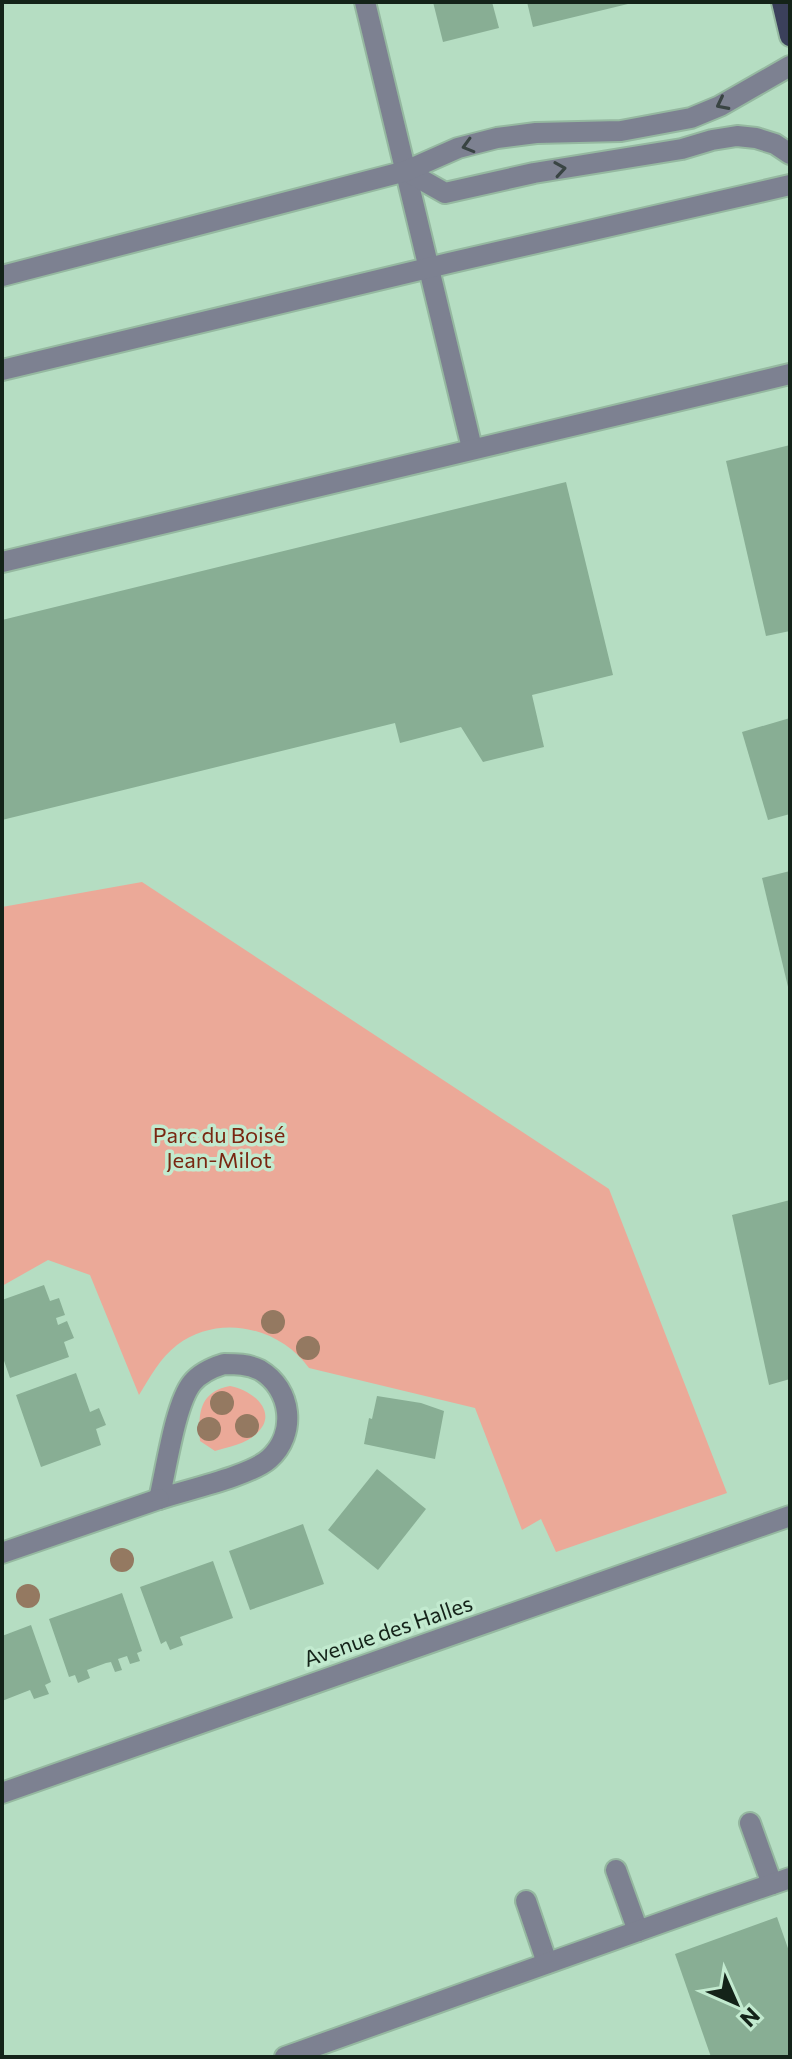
<svg xmlns="http://www.w3.org/2000/svg" width="792" height="2059" font-family="Commissioner,sans-serif">
<style>
.green{fill:#eba998}
.building{fill:#88ae94}
.lines{fill:none;stroke-linecap:round;stroke-linejoin:round}
.minor-casing{stroke:#95b8a0;stroke-width:24}
.major-casing{stroke:#95b8a0;stroke-width:24}
.minor{stroke:#7d8191;stroke-width:20}
.major{stroke:#3b405b;stroke-width:20}
.tree{fill:#947961}
.oneway{stroke:#394443}
.labels{text-anchor:middle;stroke-width:7;stroke-linejoin:round;paint-order:stroke}
.park-label{font-size:22px;fill:#792712;stroke:#c2eacf}
.street-label{font-size:22px;fill:#142319;stroke:#c2eacf}
</style>
<rect width="100%" height="100%" fill="#b5ddc2"/>
<g class="green">
<path d="M142 882 609 1189 727 1493 556 1552 541 1519 522 1530 475 1408 309 1368C279 1327 219 1313 177 1345 160 1358 150 1377 139 1395L90 1275 48 1260 2 1286V907Z"/>
<path d="M230 1386C253 1390 280 1413 256 1434 246 1444 228 1447 215 1451L200 1441C198 1414 199 1392 230 1386Z"/>
</g>
<g class="building">
<path d="M433 2H492L499 28 443 42Z"/>
<path d="M527 2H632V3L533 27Z"/>
<path d="M790 445V631L766 636 726 461Z"/>
<path d="M566 482 613 675 532 695 544 747 483 762 461 727 400 743 395 723 2 820V620Z"/>
<path d="M790 718V814L768 820 742 732Z"/>
<path d="M790 871V991H789L762 878Z"/>
<path d="M790 1200V1379L769 1385 732 1215Z"/>
<path d="M44 1285 50 1301 59 1298 65 1315 56 1318 58 1325 67 1321 74 1338 64 1342 69 1357 10 1378 2 1355V1300Z"/>
<path d="M76 1373 90 1412 99 1408 106 1425 96 1429 101 1445 41 1467 16 1395Z"/>
<path d="M377 1396 421 1403 444 1411 435 1459 364 1444 369 1418 372 1419Z"/>
<path d="M377 1469 426 1509 378 1570 328 1530Z"/>
<path d="M303 1524 324 1584 250 1610 229 1551Z"/>
<path d="M213 1561 233 1618 180 1637 183 1645 170 1650 166 1641 161 1644 140 1587Z"/>
<path d="M122 1593 142 1651 137 1653 140 1661 130 1664 127 1656 118 1659 122 1670 115 1672 111 1662 106 1663 87 1670 90 1678 78 1683 75 1675 69 1677 49 1619Z"/>
<path d="M31 1625 51 1682 45 1685 49 1694 34 1699 30 1690 2 1701V1636Z"/>
<path d="M777 1917 790 1954V2057H711L675 1954Z"/>
</g>
<g class="lines">
<g class="minor-casing">
<g id="minor">
<path d="M365 2 472 448"/>
<path d="M406 171 445 193 534 173 682 149 712 140 737 136 756 138 775 144 790 154"/>
<path d="M2 276 406 171 458 148 497 138 536 133 621 131 691 118 720 106 790 66"/>
<path d="M2 370 449 263 790 185"/>
<path d="M2 562 790 374"/>
<path d="M224 1364C236 1364 248 1364 260 1370 292 1389 297 1434 269 1459 250 1476 186 1490 159 1499 166 1471 175 1404 192 1383 200 1373 211 1368 224 1364Z"/>
<path d="M2 1553 159 1499"/>
<path d="M2 1793 790 1516"/>
<path d="M750 1823 772 1884"/>
<path d="M616 1870 638 1931"/>
<path d="M526 1901 547 1963"/>
<path d="M285 2057 711 1905 790 1878"/>
</g>
</g>
<g class="major-casing">
<path id="major" d="M782 2 790 36"/>
</g>
<use href="#minor" class="minor"/>
<use href="#major" class="major"/>
</g>
<g class="tree">
<circle cx="273" cy="1322" r="12"/>
<circle cx="308" cy="1348" r="12"/>
<circle cx="222" cy="1403" r="12"/>
<circle cx="247" cy="1426" r="12"/>
<circle cx="209" cy="1429" r="12"/>
<circle cx="122" cy="1560" r="12"/>
<circle cx="28" cy="1596" r="12"/>
</g>
<defs><path id="oneway-chevron" d="M-2-3.5L2.5 0L-2 3.5" fill="none" stroke-width="1.6" stroke-linecap="round" stroke-linejoin="round" transform="scale(2)"/></defs>
<g class="oneway">
<use href="#oneway-chevron" transform="translate(722 104) rotate(153)"/>
<use href="#oneway-chevron" transform="translate(468 146) rotate(164)"/>
<use href="#oneway-chevron" transform="translate(560 169) rotate(-9)"/>
</g>
<g class="labels">
<g class="park-label">
<text x="219" y="1143">Parc du Boisé<tspan x="219" dy="25">Jean-Milot</tspan></text>
</g>
<g class="street-label">
<text transform="translate(388 1631) rotate(-19)" y="8">Avenue des Halles</text>
</g>
</g>
<rect width="792" height="2059" fill="none" stroke="#142319" stroke-width="8"/>
<g transform="translate(736 2003) rotate(135)" stroke="#c2eacf" stroke-width="6" paint-order="stroke">
<path d="M0-6L14 30L0 20L-14 30Z" fill="#142319"/>
<text y="-12" font-size="22" font-weight="bold" text-anchor="middle" fill="#142319">N</text>
</g>
</svg>
